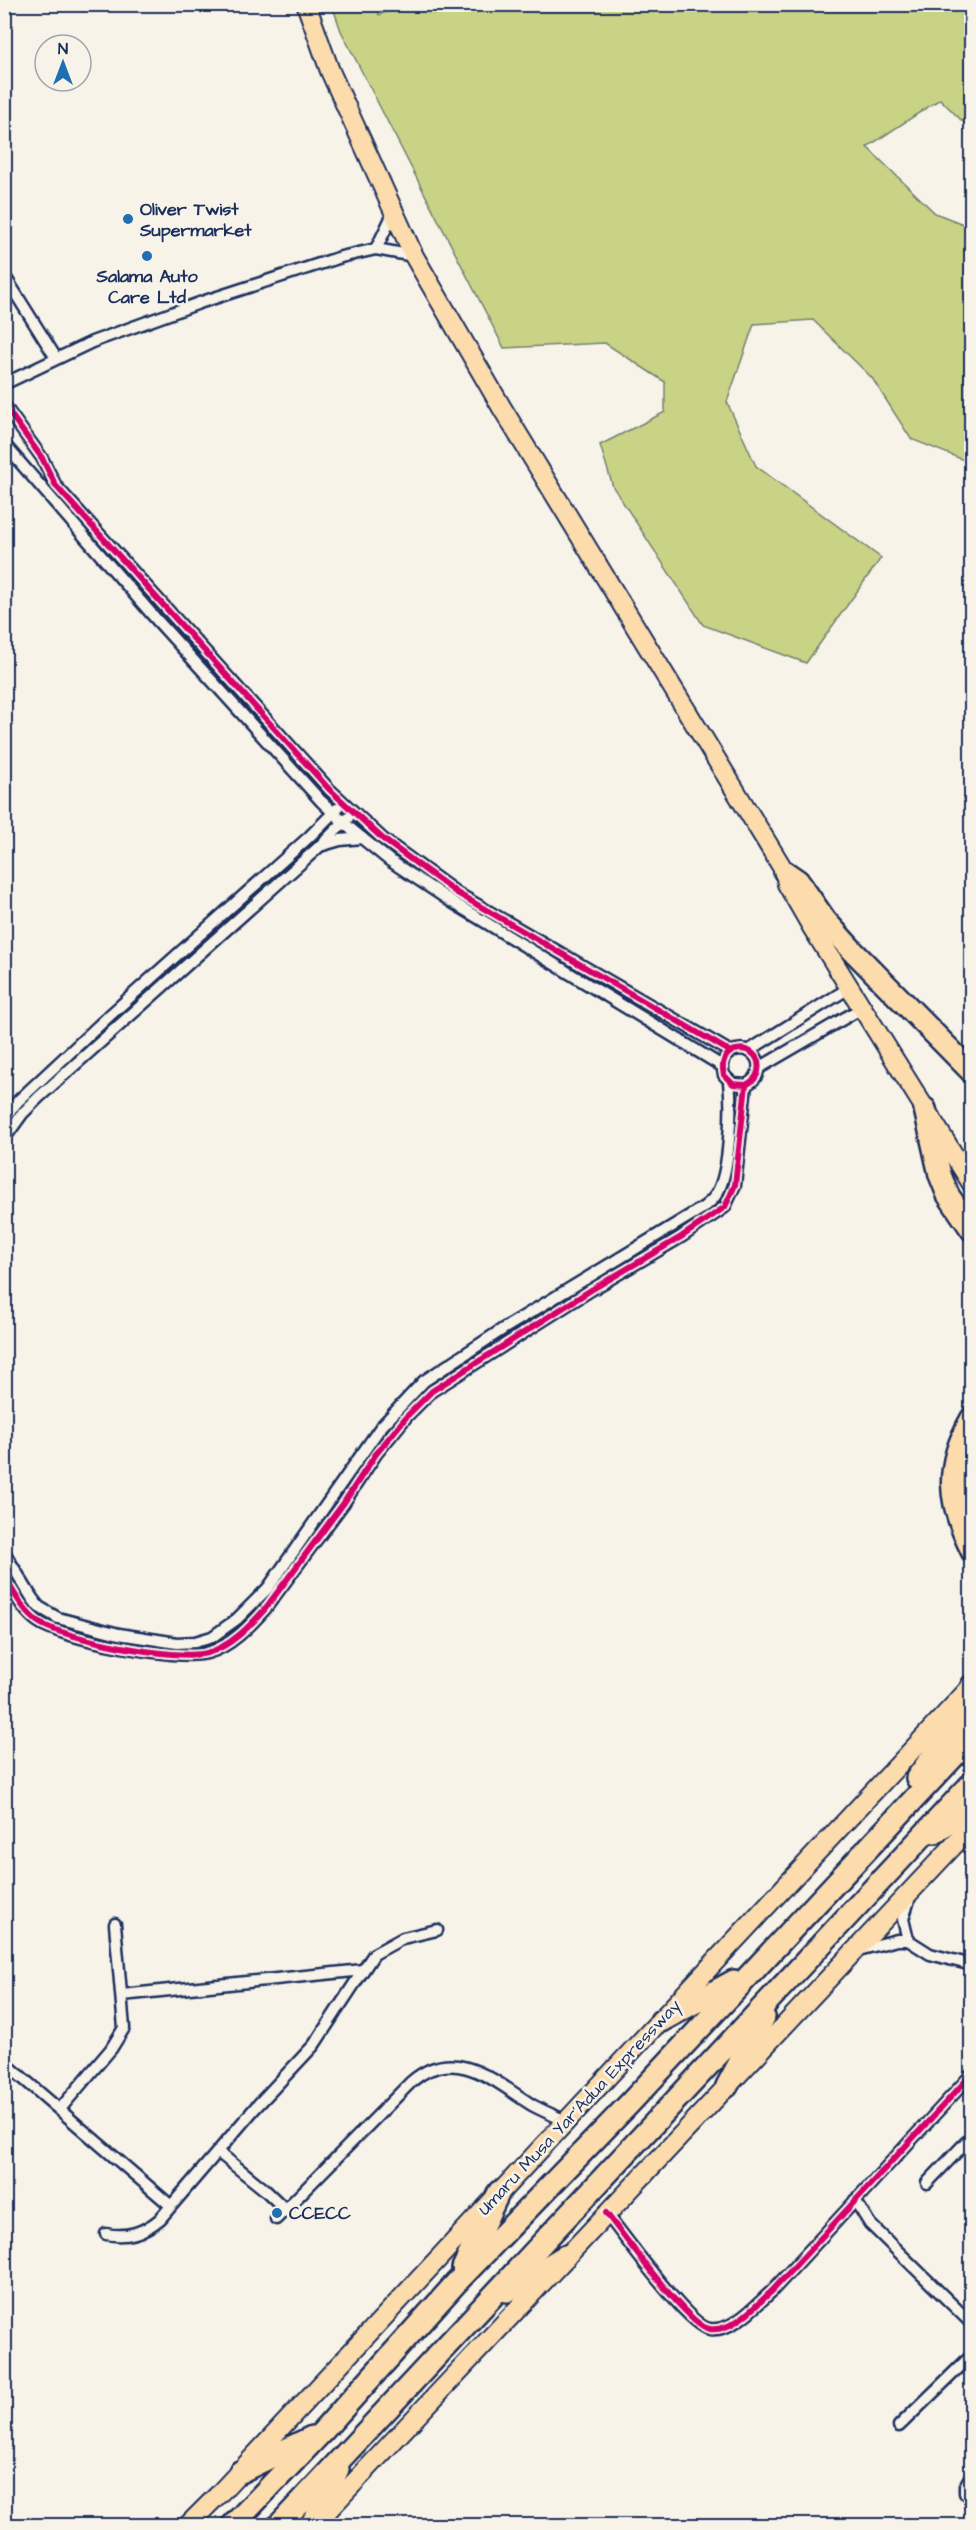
<svg xmlns="http://www.w3.org/2000/svg" width="976" height="2530" font-family="'Architects Daughter',sans-serif">
<style>
.green{fill:#c8d386;stroke:#728172;stroke-width:1.5}
.lines{fill:none;stroke-linecap:round;stroke-linejoin:round}
.minor-casing{stroke:#1b2f5e;stroke-width:15}
.primary-casing{stroke:#1b2f5e;stroke-width:22}
.trunk-casing{stroke:#1b2f5e;stroke-width:22}
.motorway-casing{stroke:#1b2f5e;stroke-width:26}
.minor{stroke:#f7f3e8;stroke-width:10}
.primary{stroke:#fcdcac;stroke-width:18}
.trunk{stroke:#fcdcac;stroke-width:18}
.motorway{stroke:#fcdcac;stroke-width:21}
.cycleway-casing{stroke:#f7f3e8;stroke-width:10}
.cycleway{stroke:#d6006c;stroke-width:6}
.poi-dot{fill:#1f6fb2;stroke:#f7f3e8;stroke-width:2}
.labels{text-anchor:middle;stroke-width:5;stroke-linejoin:round;paint-order:stroke}
.poi-label{font-size:18px;font-weight:bold;fill:#1b2f5e;stroke:#f7f3e8;text-anchor:start}
.street-label{font-size:18px;fill:#1b2f5e;stroke:#f7f3e8}
</style>
<rect width="100%" height="100%" fill="#f7f3e8"/>
<filter id="ink" filterUnits="userSpaceOnUse"><feTurbulence type="fractalNoise" baseFrequency=".0167" numOctaves="2"/><feDisplacementMap in="SourceGraphic" scale="12" xChannelSelector="R" yChannelSelector="G"/><feConvolveMatrix kernelMatrix="1 2 1 2 8 2 1 2 1" color-interpolation-filters="sRGB"/></filter>
<g filter="url(#ink)">
<path class="green" d="M404 4 971 5V130L940 99 867 147 935 213 971 227V463L911 439 872 378 813 320 754 324 727 402 756 466 881 558 806 663 703 625 613 487 600 445 665 412V382L605 343 504 348 341 31 332 5H376L379 15Z"/>
<g class="lines">
<g class="minor-casing">
<g id="minor">
<path d="M376 249 393 214"/>
<path d="M4 275 56 358"/>
<path d="M4 384 92 342 202 302 341 257 376 249 414 256"/>
<path d="M4 405 42 458 56 486 329 789 383 839 457 893 731 1052"/>
<path d="M4 444 156 619 321 801 352 830 389 860 452 902 722 1066"/>
<path d="M323 845 340 840 362 838"/>
<path d="M748 1051 849 988"/>
<path d="M759 1068 862 1008"/>
<path d="M4 1118 18 1101 110 1015 309 837 337 809"/>
<path d="M4 1139 22 1114 39 1097 320 846 348 818"/>
<path d="M4 1552 32 1598 39 1607 58 1618 119 1634 177 1643 195 1642 212 1637 237 1619 268 1588 380 1428 424 1381 503 1329 704 1207C709 1203 714 1199 717 1193 730 1172 732 1107 729 1082"/>
<path d="M4 1577C14 1592 23 1611 37 1621 61 1639 178 1661 207 1653 230 1647 250 1626 265 1609L343 1504 376 1454 407 1416 432 1391 591 1290 681 1237 725 1207 735 1185 746 1085C752 1082 757 1078 758 1071 764 1042 715 1041 724 1075L733 1084 746 1085"/>
<path d="M908 1940 930 1954 972 1965"/>
<path d="M862 1949 897 1940H908L903 1919 910 1897"/>
<path d="M122 1995 363 1970"/>
<path d="M4 2062 170 2205"/>
<path d="M60 2109 111 2049 124 2028 115 1924"/>
<path d="M218 2152 264 2189 285 2209"/>
<path d="M927 2183 972 2136"/>
<path d="M855 2200 870 2224 972 2324"/>
<path d="M606 2213C623 2234 689 2327 710 2329 733 2332 756 2305 772 2291L972 2074"/>
<path d="M276 2219 411 2082C454 2044 493 2080 532 2105 543 2111 555 2116 566 2121"/>
<path d="M106 2234C127 2238 143 2233 160 2219L255 2108 314 2045 374 1954 403 1938 437 1930"/>
<path d="M899 2426 972 2355"/>
<path d="M972 2474 965 2486V2493L972 2499"/>
</g>
</g>
<g class="primary-casing">
<path id="primary" d="M306 4 330 71 414 256 502 408 785 872 787 884 813 929 972 1184"/>
</g>
<g class="trunk-casing">
<g id="trunk">
<path d="M317 2522 972 1826"/>
<path d="M187 2526 218 2495 969 1689"/>
</g>
</g>
<g class="motorway-casing">
<g id="motorway">
<path d="M785 872 798 881 825 920 853 951 972 1072"/>
<path d="M925 1109 940 1175 948 1195 972 1230"/>
<path d="M972 1418C944 1467 948 1502 972 1551"/>
<path d="M917 1778 958 1721 972 1686"/>
<path d="M935 1832 972 1810"/>
<path d="M661 2021 734 1981"/>
<path d="M727 2086 764 2017"/>
<path d="M463 2268 499 2192"/>
<path d="M507 2291 565 2256"/>
<path d="M240 2472 312 2437"/>
<path d="M232 2526 323 2431 456 2283 629 2104 972 1737"/>
<path d="M278 2526 972 1783"/>
<path d="M311 2526 338 2469"/>
</g>
</g>
<use href="#minor" class="minor"/>
<use href="#primary" class="primary"/>
<use href="#trunk" class="trunk"/>
<use href="#motorway" class="motorway"/>
<g class="cycleway-casing">
<g id="cycleway">
<path d="M4 405 42 458 56 486 329 789 383 839 457 893 731 1052"/>
<path d="M4 1577C14 1592 23 1611 37 1621 61 1639 178 1661 207 1653 230 1647 250 1626 265 1609L343 1504 376 1454 407 1416 432 1391 591 1290 681 1237 725 1207 735 1185 746 1085C752 1082 757 1078 758 1071 764 1042 715 1041 724 1075L733 1084 746 1085"/>
<path d="M606 2213C623 2234 689 2327 710 2329 733 2332 756 2305 772 2291L972 2074"/>
</g>
</g>
<use href="#cycleway" class="cycleway"/>
</g>
</g>
<g class="poi-dot">
<circle cx="128" cy="219" r="6"/>
<circle cx="147" cy="256" r="6"/>
<circle cx="277" cy="2213" r="6"/>
</g>
<g class="labels">
<g class="poi-label">
<text x="140" y="215">Oliver Twist<tspan x="140" dy="21">Supermarket</tspan></text>
<text x="147" y="282" text-anchor="middle">Salama Auto<tspan x="147" dy="21">Care Ltd</tspan></text>
<text x="289" y="2219">CCECC</text>
</g>
<g class="street-label">
<text transform="translate(579 2107) rotate(-47)" y="6">Umaru Musa Yar'Adua Expressway</text>
</g>
</g>
<rect width="976" height="2530" fill="none" stroke="#f7f3e8" stroke-width="24"/>
<rect x="12" y="12" width="952" height="2506" fill="none" stroke="#1b2f5e" stroke-width="2" filter="url(#ink)"/>
<g transform="translate(63 63)"><circle r="28" fill="#f7f3e8" stroke="#9fa5b1" stroke-width="1.5"/>
<path d="M0-4.5L10 22L0 15L-10 22Z" fill="#1f6fb2"/>
<text y="-9" font-size="16" font-weight="bold" text-anchor="middle" fill="#1b2f5e">N</text>
</g>
</svg>
